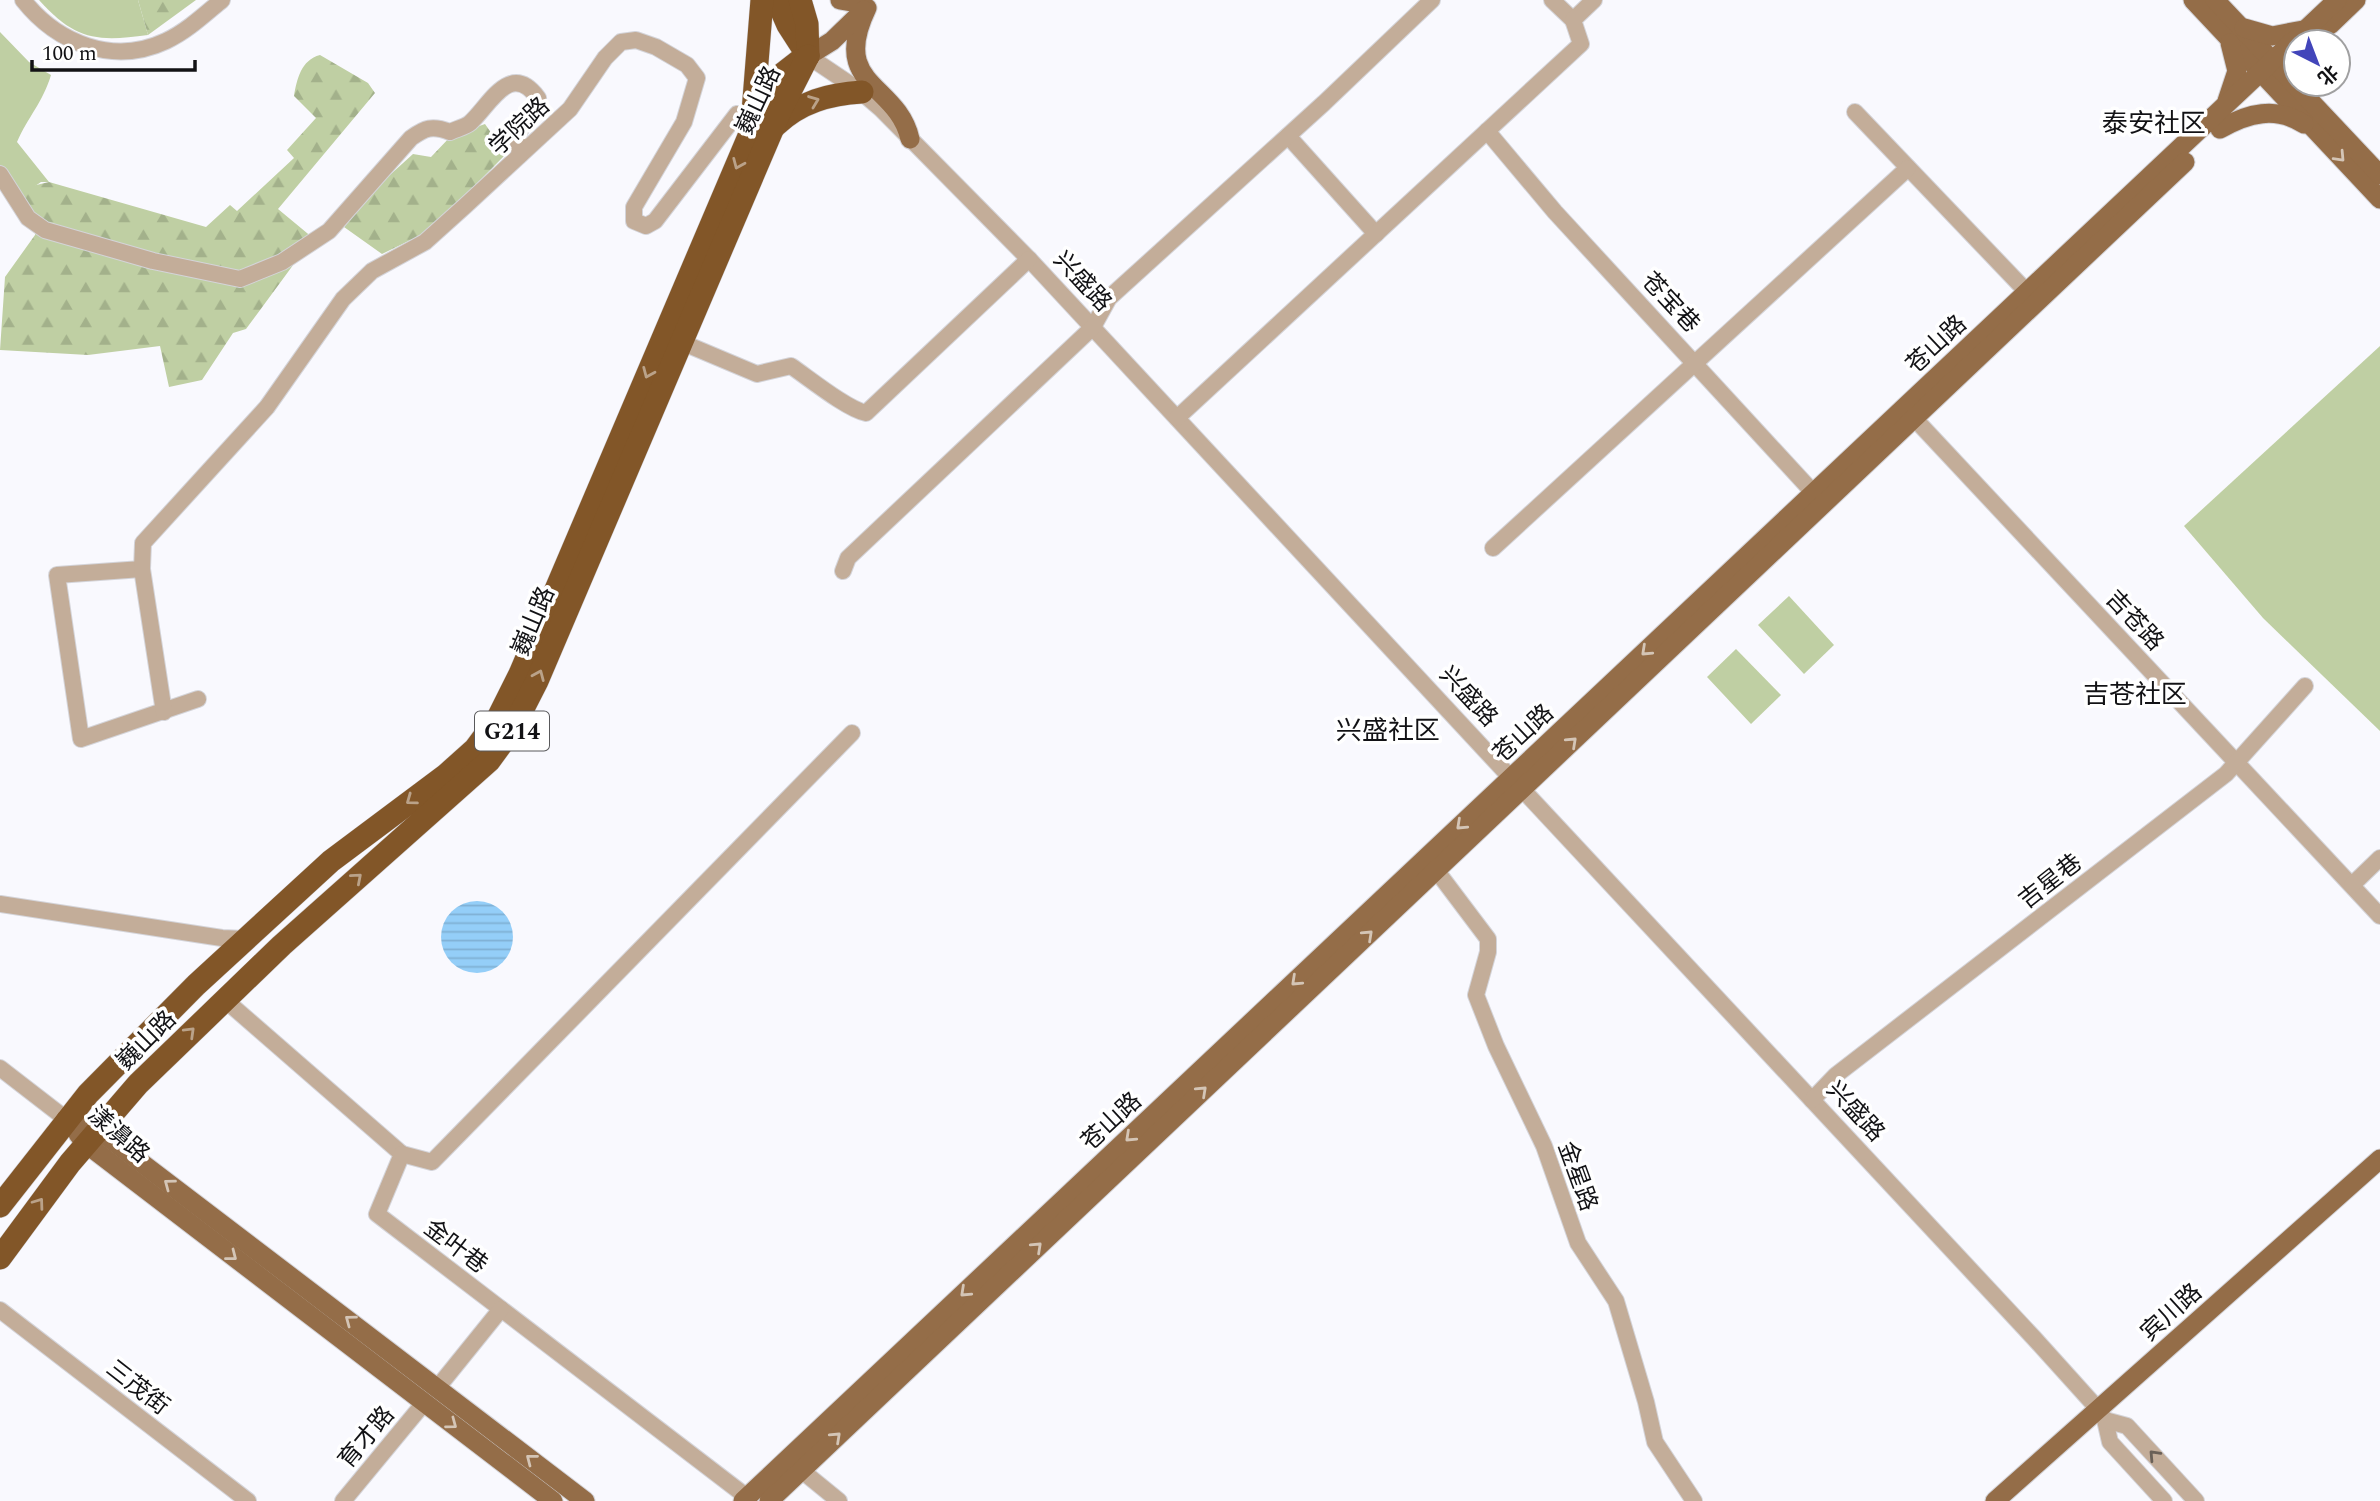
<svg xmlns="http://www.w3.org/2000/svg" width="2380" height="1501" font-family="Spectral,'Noto Sans SC',serif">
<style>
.green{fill:#bfcfa3}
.forest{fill:url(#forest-firs)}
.water{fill:url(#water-rules)}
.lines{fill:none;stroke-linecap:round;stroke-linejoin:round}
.minor-casing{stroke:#d4d4d9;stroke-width:18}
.major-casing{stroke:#d4d4d9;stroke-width:21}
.highway-casing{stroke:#d4d4d9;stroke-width:24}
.minor{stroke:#c3ad99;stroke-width:16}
.major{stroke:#946d48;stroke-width:19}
.highway{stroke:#825628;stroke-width:23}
.oneway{stroke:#baa289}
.oneway2{stroke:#d4c5b6}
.oneway3{stroke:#6a6057}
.labels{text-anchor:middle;stroke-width:7;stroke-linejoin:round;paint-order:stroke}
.shield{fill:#fff;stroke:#59595b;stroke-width:2}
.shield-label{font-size:23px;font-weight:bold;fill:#121215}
.street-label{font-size:24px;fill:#121215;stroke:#fff}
.neighbourhood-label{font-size:26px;fill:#121215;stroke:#fff}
</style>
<defs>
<pattern id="forest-firs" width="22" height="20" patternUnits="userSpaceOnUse" patternTransform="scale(1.75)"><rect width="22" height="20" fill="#bfcfa3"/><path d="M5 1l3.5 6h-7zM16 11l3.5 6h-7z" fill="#a3b18b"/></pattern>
<pattern id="water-rules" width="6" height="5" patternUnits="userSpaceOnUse" patternTransform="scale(1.75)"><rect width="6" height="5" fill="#94cef8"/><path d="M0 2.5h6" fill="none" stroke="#7fb0d4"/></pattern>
</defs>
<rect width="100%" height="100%" fill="#f9f9fe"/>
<g class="green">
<path d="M39 0H138L148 35C96 42 75 40 39 0Z"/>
<path d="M0 32 29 62 51 75C43 102 28 117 17 142L49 182H41L19 197 0 165Z"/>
<path d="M2380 346V731L2263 618 2184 526Z"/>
<path d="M1789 596 1834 645 1804 674 1758 625Z"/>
<path d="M1736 649 1781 695 1751 724 1707 677Z"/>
</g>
<g class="forest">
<path d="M138 0H196L148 35Z"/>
<path d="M320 55 368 83 375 93 278 209 313 238 246 329 233 333 202 380 169 387 160 346 88 355 0 350 5 277 35 235 38 220 19 197 32 186 49 182 206 227 230 205 237 211 294 158 287 150 316 118 294 96C297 79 301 60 320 55Z"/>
<path d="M485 124 506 154 431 230 382 254 344 227 381 183 413 154 431 157 451 136Z"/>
</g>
<circle class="water" cx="477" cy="937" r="36"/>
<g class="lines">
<g class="minor-casing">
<g id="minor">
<path d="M23 0C57 43 113 66 166 41 187 31 204 15 222 0"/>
<path d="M1552 0 1573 20"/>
<path d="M808 56 860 91 881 109 1029 259 1511 778"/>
<path d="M1855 112 2027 292"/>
<path d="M1487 131 1555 212 1821 501"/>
<path d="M1288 136 1376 234"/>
<path d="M0 174 28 218 45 230 153 261 240 279 282 262 329 231 411 138C425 128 432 125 450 132 456 129 465 127 470 123 490 105 510 60 538 98L517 136 520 155"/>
<path d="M681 342 757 374 791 366C810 379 847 409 866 413L1029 259"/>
<path d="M1177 418 1581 44 1573 20 1594 0"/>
<path d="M1914 418 2380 916"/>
<path d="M1493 548 1908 168"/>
<path d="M142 569 57 575 81 739 198 699"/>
<path d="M843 571 848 558 1093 327 1109 298 1324 103 1432 0"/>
<path d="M164 712 142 569 143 543 267 407 343 299 372 271 425 242 465 206 570 109 605 58 621 42 636 40 656 47 687 65 697 78 684 122 634 207V221L646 226 655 221 737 114 750 134"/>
<path d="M1522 789 2033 1337 2098 1409 2105 1420 2110 1442 2164 1501"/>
<path d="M1436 870 1488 939V952L1476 995 1496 1046 1544 1146 1578 1243 1616 1301 1646 1402 1655 1442 1694 1501"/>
<path d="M2352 885 2380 858"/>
<path d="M0 904 222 938 244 939"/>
<path d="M224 999 402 1154 377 1214 747 1497"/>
<path d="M0 1068 66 1119"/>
<path d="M1812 1100 1836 1075 2226 774 2305 686"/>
<path d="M402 1154 432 1162 852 733"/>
<path d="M0 1310 248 1501"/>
<path d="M438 1387 501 1309"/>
<path d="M2105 1420 2127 1426 2196 1501"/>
<path d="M801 1470 839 1501"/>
<path d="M343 1501 424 1403"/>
</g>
</g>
<g class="major-casing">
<g id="major">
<path d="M840 0 857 3"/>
<path d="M2193 0 2380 199"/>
<path d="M2215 0 2380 175"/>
<path d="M867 8C829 87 897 82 910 139"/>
<path d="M2330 25 2356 0"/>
<path d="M2244 28 2272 36 2303 30"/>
<path d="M2318 42 2321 33"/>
<path d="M808 56 832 41 864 10"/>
<path d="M2227 101 2237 71 2230 43"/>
<path d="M2220 129C2248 113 2276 106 2304 124"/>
<path d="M66 1119 97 1129 585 1501"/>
<path d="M78 1134 85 1143 553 1501"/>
<path d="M743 1501 2337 0"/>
<path d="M769 1501 2185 162"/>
<path d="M1995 1501 2380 1159"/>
</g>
</g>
<g class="highway-casing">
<g id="highway">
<path d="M777 0 788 25 808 56"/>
<path d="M800 0 807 24 808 56"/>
<path d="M753 112 762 0"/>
<path d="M776 125C800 102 829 94 862 92"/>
<path d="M0 1206 88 1094 196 985 331 861 446 775 475 749 498 718 520 674 764 101 781 75 799 61"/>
<path d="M0 1258 70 1163 138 1084 282 945 489 761 513 728 537 681 781 109 808 56"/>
</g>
</g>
<use href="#minor" class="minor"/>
<use href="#major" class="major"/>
<use href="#highway" class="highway"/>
</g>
<defs><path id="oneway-chevron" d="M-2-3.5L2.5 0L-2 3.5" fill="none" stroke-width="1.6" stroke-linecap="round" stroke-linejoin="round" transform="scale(1.75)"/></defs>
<g class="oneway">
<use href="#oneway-chevron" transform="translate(814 101) rotate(-21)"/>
<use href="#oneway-chevron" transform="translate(738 164) rotate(113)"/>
<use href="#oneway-chevron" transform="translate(648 373) rotate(113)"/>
<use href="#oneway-chevron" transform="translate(539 675) rotate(-67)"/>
<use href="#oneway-chevron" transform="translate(411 800) rotate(144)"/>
<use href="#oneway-chevron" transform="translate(357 878) rotate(-41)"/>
<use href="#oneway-chevron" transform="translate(190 1032) rotate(-44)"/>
<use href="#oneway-chevron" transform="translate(39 1203) rotate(-54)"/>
</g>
<g class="oneway2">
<use href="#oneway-chevron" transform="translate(2340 157) rotate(47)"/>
<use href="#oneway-chevron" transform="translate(1646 651) rotate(137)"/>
<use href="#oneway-chevron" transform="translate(1572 742) rotate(-43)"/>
<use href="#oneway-chevron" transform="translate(1461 825) rotate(137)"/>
<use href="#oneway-chevron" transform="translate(1368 935) rotate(-43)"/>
<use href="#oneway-chevron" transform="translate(1296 981) rotate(137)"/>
<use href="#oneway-chevron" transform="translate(1202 1091) rotate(-43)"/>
<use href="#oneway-chevron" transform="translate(1130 1137) rotate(137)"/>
<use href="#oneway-chevron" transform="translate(169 1184) rotate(-143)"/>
<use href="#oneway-chevron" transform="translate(1037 1247) rotate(-43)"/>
<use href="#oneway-chevron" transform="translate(232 1256) rotate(38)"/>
<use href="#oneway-chevron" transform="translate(965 1292) rotate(137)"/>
<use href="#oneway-chevron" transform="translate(350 1320) rotate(-143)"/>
<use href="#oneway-chevron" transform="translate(452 1424) rotate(37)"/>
<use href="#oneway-chevron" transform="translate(836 1437) rotate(-43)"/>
<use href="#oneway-chevron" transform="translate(531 1459) rotate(-142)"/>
</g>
<use class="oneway3" href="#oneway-chevron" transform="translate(2154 1455) rotate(-133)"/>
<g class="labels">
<rect class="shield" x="475" y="711.5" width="74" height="39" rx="5"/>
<g class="shield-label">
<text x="512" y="739">G214</text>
</g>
<g class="street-label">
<text transform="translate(758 100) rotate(-65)" y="8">巍山路</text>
<text transform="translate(519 126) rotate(-43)" y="8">学院路</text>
<text transform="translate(1083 281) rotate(47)" y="8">兴盛路</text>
<text transform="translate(1671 302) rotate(47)" y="8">苍宝巷</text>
<text transform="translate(1936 344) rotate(-43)" y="8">苍山路</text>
<text transform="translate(2135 620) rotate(47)" y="8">吉苍路</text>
<text transform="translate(533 621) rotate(-67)" y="8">巍山路</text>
<text transform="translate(1469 696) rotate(47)" y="8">兴盛路</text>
<text transform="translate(1523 733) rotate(-43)" y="8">苍山路</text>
<text transform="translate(2050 881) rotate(-38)" y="8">吉星巷</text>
<text transform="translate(146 1040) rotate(-45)" y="8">巍山路</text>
<text transform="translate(1856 1111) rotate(47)" y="8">兴盛路</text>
<text transform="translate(1111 1121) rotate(-43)" y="8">苍山路</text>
<text transform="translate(119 1134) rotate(41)" y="8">漾濞路</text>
<text transform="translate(1578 1176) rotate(70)" y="8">金星路</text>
<text transform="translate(456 1246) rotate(37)" y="8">金叶巷</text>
<text transform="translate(2171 1312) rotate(-42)" y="8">宾川路</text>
<text transform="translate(138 1387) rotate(38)" y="8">三茂街</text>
<text transform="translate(366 1437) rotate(-50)" y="8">育才路</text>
</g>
<g class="neighbourhood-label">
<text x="2154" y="132">泰安社区</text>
<text x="2135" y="703">吉苍社区</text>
<text x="1388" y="739">兴盛社区</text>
</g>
</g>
<g transform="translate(2317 63) rotate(138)"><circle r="33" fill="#ffffff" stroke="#a0a0a1" stroke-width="2"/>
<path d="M0-5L12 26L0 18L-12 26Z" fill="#4245ba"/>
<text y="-10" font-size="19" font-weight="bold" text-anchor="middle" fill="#121215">北</text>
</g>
<path d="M32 60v10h163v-10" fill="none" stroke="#121215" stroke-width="3.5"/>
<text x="42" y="60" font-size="21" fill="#121215" stroke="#ffffff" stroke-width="5" paint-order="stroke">100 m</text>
</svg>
